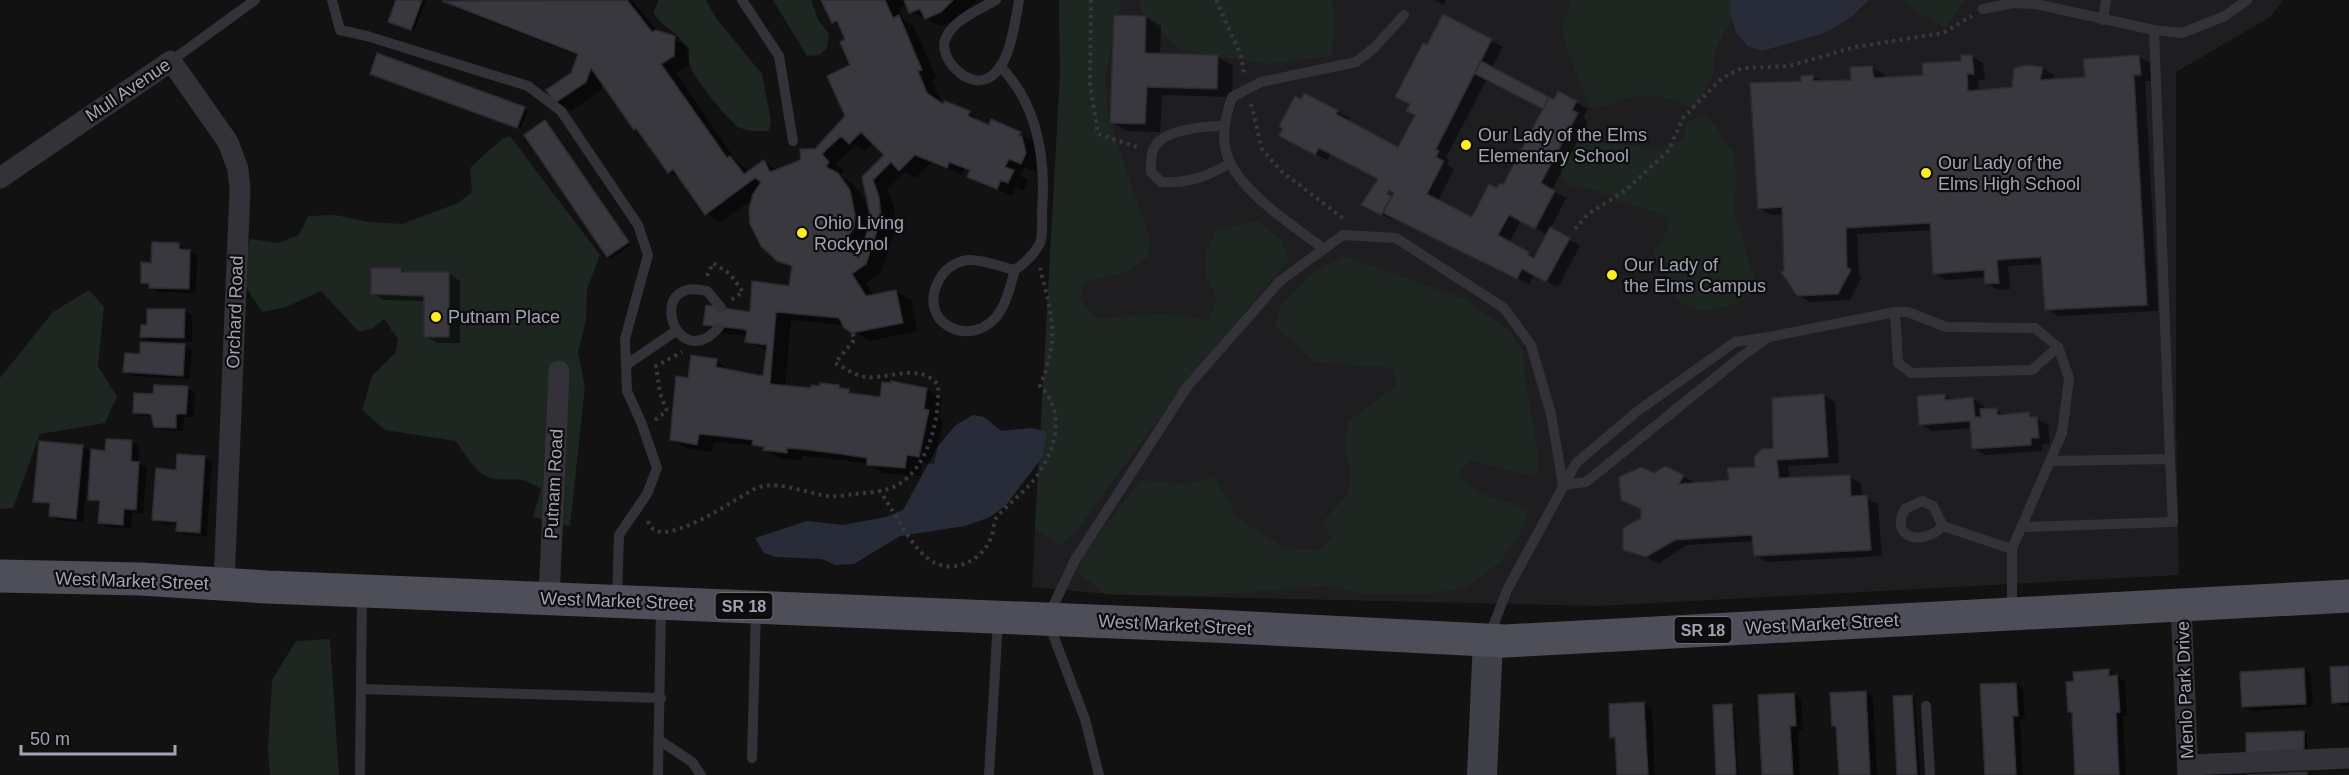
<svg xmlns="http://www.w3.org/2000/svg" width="2349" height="775" font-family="Helvetica,sans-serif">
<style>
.built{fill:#1e1d20}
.green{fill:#1d2620}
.water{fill:#272c38}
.shadow{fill:#0007;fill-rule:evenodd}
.building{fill:#39383f;stroke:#2c2b30;stroke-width:1.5;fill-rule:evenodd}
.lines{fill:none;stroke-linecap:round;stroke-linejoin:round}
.path{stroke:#383840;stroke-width:4;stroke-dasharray:3 4.5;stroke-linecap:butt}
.service{stroke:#333239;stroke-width:10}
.minor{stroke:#333239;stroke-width:21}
.secondary{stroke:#404049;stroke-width:30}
.primary{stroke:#4e4e58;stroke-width:33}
.poi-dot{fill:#ffed1e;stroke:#0d0d0e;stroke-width:2}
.labels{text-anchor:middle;stroke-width:4.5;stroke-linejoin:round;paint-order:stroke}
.shield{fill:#0d0d0e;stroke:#757683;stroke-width:1.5}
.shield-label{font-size:16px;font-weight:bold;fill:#a2a3b5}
.street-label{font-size:18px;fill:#a2a3b5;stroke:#0d0d0e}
.poi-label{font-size:18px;fill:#a2a3b5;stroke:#0d0d0e;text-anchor:start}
</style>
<rect width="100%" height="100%" fill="#121213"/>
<path class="built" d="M1059 0H2284L2270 17 2176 72V417L2179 575 1600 606 1119 595 1032 587 1060 75Z"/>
<g class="green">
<path d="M659 0H706L716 18 762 74 771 122 769 131C759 131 746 132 737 126 726 117 696 81 691 68 688 61 688 52 685 45 677 31 660 26 653 12Z"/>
<path d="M773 0H811L819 21 829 34 827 48 819 55 807 56Z"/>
<path d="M1059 0H1121L1105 82 1108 116 1150 238 1148 257 1125 273 1085 282 1080 299 1097 319C1135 315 1171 311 1208 320L1217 299C1201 268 1200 260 1217 229L1258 221 1281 240 1289 260 1191 375 1074 534 1058 546 1035 529 1060 75Z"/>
<path d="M1138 0H1332L1335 16 1332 56 1267 64 1181 50 1143 14Z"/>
<path d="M1571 0H1731V21L1716 48 1712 79 1694 110C1673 98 1650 91 1626 99 1612 103 1605 109 1590 107L1566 48 1562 28Z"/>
<path d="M1903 0H1965L1945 28 1913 10Z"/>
<path d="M1701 114 1711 119 1733 152 1736 169 1735 213 1756 284 1754 294C1730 305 1697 324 1676 297 1673 292 1672 285 1669 279 1663 267 1658 266 1654 251L1667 231 1669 219C1655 208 1639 209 1622 202 1613 199 1606 193 1597 190 1590 187 1581 189 1574 186 1553 179 1558 154 1568 140L1575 143H1617L1651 149 1683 141 1686 124Z"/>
<path d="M510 136 600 255 587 289 586 320 578 352 585 387 570 526 533 517 541 489C515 473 515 483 491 478 476 474 464 453 456 441L385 430 362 410 372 376 396 352 398 339 384 319 373 328 359 332 321 291 286 307 262 312 246 287 247 252 250 239 279 243 299 235 308 216 335 215 369 222 402 224 458 203 472 192 470 168 502 139Z"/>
<path d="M1345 256 1467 300 1511 332 1523 351 1524 373 1537 445V478L1470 460 1459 471 1464 483 1485 495 1530 509 1517 538 1501 561 1468 587 1429 594H1364L1325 586 1195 596 1105 594 1078 572 1084 553 1141 480 1180 484 1215 478 1237 517 1261 534 1285 548 1319 550 1332 538 1321 523 1348 495 1351 471 1344 450 1349 421 1397 385 1392 368 1314 362 1276 327 1279 308 1313 272Z"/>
<path d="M89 290 104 307 98 366 117 397 105 423 40 434 13 508 0 509V378L53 312Z"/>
<path d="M330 639 339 775H270L268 749 272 680 296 641Z"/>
</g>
<g class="water">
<path d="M1731 0H1869L1851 17 1825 33 1762 51 1747 46 1736 32 1729 10Z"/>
<path d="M973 415 984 417 1001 431 1032 428 1047 432 1043 456 1006 505 990 517 965 526 900 536 854 564 835 565 822 559 776 557 764 553 755 538 807 521 843 525 886 517 903 510 938 446 956 425Z"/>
</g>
<g class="shadow">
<path d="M397 0H426L414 31 393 23Z"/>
<path d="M443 0H632L659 33 689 47V64L676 73 737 162 750 172 764 162 778 170 802 161 847 116 852 66 847 40 842 27 833 22 823 0H977L956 20 941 26 911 12 907 5 899 9 904 20 914 26 936 78 932 80 942 103 969 113 989 127 992 121 1036 142 1041 162 1037 172 1024 167 1020 176 1028 180 1024 191 1016 187 1012 196 969 176 971 172 965 169 962 175 931 163 915 178 905 172 887 189 894 207 896 228 881 273 866 283 874 296 896 291 911 300 917 331 869 341 844 325 791 320 785 387 812 389 839 387 859 396 881 399 927 389 942 398 939 418 943 420 934 464 922 463 920 476 883 473 868 464 857 462 816 457 802 456 801 461 780 458 757 446 714 442 712 452 687 448 671 440 689 379 716 361 731 371 764 377 768 351 747 341 748 336 719 333 704 324 751 314 790 288 793 268 778 260 753 199 721 222 706 213 682 180 669 172 642 133 635 128 603 83 601 90 571 111 556 102 579 56 458 9ZM874 142 886 155 864 178 873 219 871 226 865 200 853 184 840 176 844 171 836 164 855 146 865 151ZM862 247 864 248 860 259 857 257Z"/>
<path d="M1434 0H1446L1443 5Z"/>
<path d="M1444 16 1503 47 1492 68 1555 101 1559 93 1588 109 1583 118 1588 121 1552 190 1566 198 1550 229 1580 246 1558 287 1534 275 1529 284 1394 218 1393 220 1375 211 1380 179 1331 153 1327 160 1293 142 1337 111 1349 118 1346 122 1399 149 1417 115 1428 47ZM1487 79 1545 109 1503 187 1473 219 1438 201 1454 169 1447 164 1449 159 1446 157ZM1388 188 1396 192 1386 211 1389 197 1385 195ZM1521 220 1548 235 1536 257 1509 243Z"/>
<path d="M1146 17 1161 26 1160 55 1218 57 1233 66 1232 97 1162 95 1160 132 1127 131 1111 122Z"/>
<path d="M1971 56 1983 63 1985 80H1978L1979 92 2013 89 2043 68 2054 75 2052 81 2086 79 2139 57 2150 63 2152 81H2145L2158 311 2058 316 2046 309 2043 264 2008 266 2010 289 1998 290 1986 283V277L1946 280 1935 273 1932 230 1857 234 1859 276 1862 277 1850 300 1810 302 1798 295 1786 272 1784 214 1771 215 1759 208 1803 83 1812 76 1823 82 1853 81 1872 68 1884 74V79L1924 76 1963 62ZM2040 71H2043L2039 88Z"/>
<path d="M375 75 525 108 528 110 521 128Z"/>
<path d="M545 122 631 245 612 258 608 256Z"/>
<path d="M179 245 197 255 196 293 158 292 142 283 153 264Z"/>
<path d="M401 269 407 273 449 274 460 281V343H437L426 336V301L384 300 373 293Z"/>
<path d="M185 311 192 315V342L149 341 142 336 148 327Z"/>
<path d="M184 346 192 350 190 379 132 376 125 372 141 355Z"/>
<path d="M187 388 195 392 194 417H184L183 431 164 430 156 426 154 417 142 416 135 412Z"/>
<path d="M1824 395 1835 402 1839 463 1788 466 1790 479 1849 477 1861 483 1862 497 1878 504 1882 556 1767 562 1755 555 1754 541 1687 545 1659 563 1625 549 1643 519V510L1622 499 1665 467 1695 483 1730 482 1757 468Z"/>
<path d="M1945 395 1954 401 1973 399 1984 406 1985 411 1996 410 2006 416 2029 414 2048 425 2050 444H2042V451L1985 455 1973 448 1971 428 1932 431 1921 424Z"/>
<path d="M108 440 132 442 139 446 138 463 147 468 143 513H132L131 528 107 527 100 522 101 504 89 499 107 452Z"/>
<path d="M82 447 90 451 83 522 58 520 51 515V506L35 501Z"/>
<path d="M204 457 212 462 207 536 185 535 178 531V525L162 524 154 519 177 471Z"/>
<path d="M2349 668V706H2341L2334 702Z"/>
<path d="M2304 669 2311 674 2313 707 2251 711 2243 706Z"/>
<path d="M2108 671 2125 681 2127 716H2123L2126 775H2077L2073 713 2069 711Z"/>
<path d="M2016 684 2023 688 2025 719 2020 720 2023 775H1986Z"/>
<path d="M1865 693 1873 697 1877 775H1840L1838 728 1833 725Z"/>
<path d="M1794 694 1801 699 1803 730H1798L1800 775H1764Z"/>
<path d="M1912 697 1915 699 1920 775H1899Z"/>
<path d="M1644 704 1652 708 1655 775H1619L1617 740 1612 737Z"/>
<path d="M1732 706 1735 708 1738 775H1717Z"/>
<path d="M2303 732 2307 734V751L2251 754Z"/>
</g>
<g class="building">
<path d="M396 0H422L411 30 388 22Z"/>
<path d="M627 0 652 32 656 30 675 36 674 56 661 64 727 158 730 156 744 174 764 160 770 172 801 160 800 149H815L845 116 827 76 850 65 840 42 845 39 837 21 832 23 821 0H885L893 18 899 15 922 70 918 71 927 93 943 104 945 101 970 111 968 116 989 125 991 119 1021 132 1019 136H1022L1026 153 1021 164 1009 159 1005 167 1014 170 1008 183 1001 180 997 189 967 177 970 170 949 162 947 168 915 155 899 171 891 162 873 180 879 197 881 219 866 264 852 274 866 296 896 290 903 323 852 333 844 328 839 318 776 312 770 384 811 388V385L819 386 820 383 839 385V388L849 389V393L880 397 882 382 891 383V381L927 388 924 409 929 410 919 457 907 455 905 468 867 465V458L841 454 800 449 787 448V453L763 450 764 447 752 445 753 440 729 437 699 434 697 445 670 440 676 376 688 378 691 355 717 359 716 367 763 376 767 345 745 342 747 331 743 329 703 325 706 305 750 312 752 281 789 286 792 266 777 261 761 246 750 224 749 209 753 194 761 182 755 178 705 215 673 169 668 173 636 128 634 130 591 68 586 82 555 103 546 90 571 73 578 54 442 1ZM861 132 884 155 862 177 871 219 859 258 842 247 854 227 855 215 850 190 838 173 826 167 829 162 822 154 841 136 849 144Z"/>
<path d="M904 0H953L941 12 925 19 920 9 909 13Z"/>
<path d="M1443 14 1492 39 1436 149 1439 151 1436 157 1444 161 1427 194 1472 217 1489 184 1497 188 1500 183 1503 185 1549 97 1554 99 1558 91 1577 101 1572 110 1578 113 1541 183 1555 191 1535 229 1509 215 1498 235 1529 252 1528 255 1534 258 1550 227 1570 238 1546 282 1522 269 1517 279 1383 213 1394 193 1389 190 1387 194 1391 196 1381 215 1361 205 1378 179 1319 148 1315 155 1279 136 1283 129 1279 126 1295 96 1301 99 1304 93 1338 110 1336 114 1398 147 1415 115 1406 111 1410 104 1395 97 1423 43 1427 45Z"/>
<path d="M1114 15 1146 16 1145 53 1218 55 1217 89 1147 87 1145 124 1110 123Z"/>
<path d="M377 53 525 107 517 128 370 74Z"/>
<path d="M1961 55H1972L1974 74H1967L1968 91 2012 87 2014 68 2026 65 2043 67 2040 80 2085 77 2083 59 2139 55 2141 75H2134L2147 305 2045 310 2041 257 1997 260 1999 283 1985 284 1984 270 1933 274 1930 223 1846 228 1847 267 1851 270 1838 294 1797 296 1781 272 1784 271 1782 207 1758 209 1750 83 1801 81V76L1813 75V81L1851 80 1850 67 1872 66 1874 78 1923 75 1922 63 1961 61Z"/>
<path d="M1481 61 1549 97 1543 109 1475 74Z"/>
<path d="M545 120 629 242 607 257 524 135Z"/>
<path d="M152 242 179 243V249L190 250 189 289 149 288V284L141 283V262L151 263Z"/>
<path d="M371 268H401V272H449V337H424V296L371 294Z"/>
<path d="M147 309H185L184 338 140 337 141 325H147Z"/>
<path d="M140 342 185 344 183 376 123 372 125 353 140 354Z"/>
<path d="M154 385 188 386 186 414H176V428L154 427 151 414 133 413 134 393 153 394Z"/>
<path d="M1824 394 1828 457 1777 460 1779 478 1850 475 1851 496 1867 495 1871 550 1754 556 1752 535 1675 540 1646 557 1623 550V528L1641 518V509L1621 500 1619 477 1641 467 1654 473 1665 466 1684 475 1679 484 1729 480 1727 468 1755 467 1754 457 1762 449 1773 448 1772 398Z"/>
<path d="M1945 394V400L1973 397 1975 417H1981L1980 409 1997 408V415L2029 412 2030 417H2037L2039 438H2031V445L1972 449 1970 421 1919 425 1917 396Z"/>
<path d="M106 439 132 440 131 461 139 462 136 510 124 509 123 525 98 523 100 501 88 500 91 449 105 451Z"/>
<path d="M39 441 83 445 76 519 49 516 50 503 33 502Z"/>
<path d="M177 454 205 456 200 533 176 531 177 522 152 520 156 468 176 470Z"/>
<path d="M2349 666V702L2332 703 2330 667Z"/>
<path d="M2304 668 2306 704 2242 707 2240 672Z"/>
<path d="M2109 669V676L2117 675 2120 712 2116 713 2119 775H2075L2072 712H2068L2066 682 2074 681 2073 672Z"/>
<path d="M2016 683 2018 716H2013L2016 775H1985L1980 684Z"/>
<path d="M1866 691 1870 775H1839L1836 726H1832L1830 693Z"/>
<path d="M1794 693 1796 726H1790L1793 775H1762L1758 695Z"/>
<path d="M1912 695 1917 775H1897L1893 696Z"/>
<path d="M1644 702 1648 775H1617L1615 737 1610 738 1609 704Z"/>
<path d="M1732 704 1736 775H1716L1713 705Z"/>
<path d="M2304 731V750L2246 753V733Z"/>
<path d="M2307 772V775H2247Z"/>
</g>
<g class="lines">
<g class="path">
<path d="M1091 0 1090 84 1098 134 1140 148"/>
<path d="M1216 0 1241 56 1244 73"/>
<path d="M1251 104 1262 149 1281 171 1344 219"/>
<path d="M1575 229 1588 214 1626 190 1668 151 1683 118 1722 78 1742 68 1789 66 1855 47 1943 33 1972 16"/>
<path d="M707 276 713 263 730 274 743 292 731 300"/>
<path d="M655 420 667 411 660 393 656 366 682 352"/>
<path d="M879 490C894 510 913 553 935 563 956 573 982 560 991 538 994 532 993 521 997 517 1008 504 1022 494 1033 481 1054 455 1068 413 1040 386 1060 337 1052 316 1040 268"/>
<path d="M648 521C657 557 742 493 759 487 780 481 806 493 827 496 836 497 846 495 854 494 866 493 880 492 891 488 927 474 940 420 938 385 919 362 892 379 866 377 855 376 845 368 835 363L855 339 852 333"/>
</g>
<g class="service">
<path d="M332 0 340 30 367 36 528 86 561 111 638 225 648 255 625 339 627 391 641 422 657 468 647 494 619 535 617 598"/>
<path d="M742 0 779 56 793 141"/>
<path d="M996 0C979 10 952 20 945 40 939 59 967 87 986 79 1010 70 1015 22 1019 0"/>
<path d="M1983 9 2014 3 2036 4 2154 30 2182 33 2225 16 2247 0"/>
<path d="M2103 20 2106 0"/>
<path d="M2154 30 2170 459"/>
<path d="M171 61 255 0"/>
<path d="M1000 66C1038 105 1046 159 1042 211 1042 221 1043 235 1040 243 1034 255 1025 263 1015 270 1001 267 985 260 970 260 959 260 948 267 942 275 910 323 975 354 1001 310 1008 298 1011 283 1015 270"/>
<path d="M1225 126C1206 126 1163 129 1154 148 1150 155 1151 164 1151 172L1161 182C1187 184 1208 176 1231 163"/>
<path d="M1324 249C1294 226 1231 187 1225 147 1222 130 1227 113 1232 97L1261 82 1356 62 1374 48 1404 15"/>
<path d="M1895 312H1908L1946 327 2035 328 2058 347"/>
<path d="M719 327C676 377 643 275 707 291L721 308"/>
<path d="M1769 337 1895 312 1898 363 1911 373 2032 370 2058 347 2069 378 2062 433 2012 549V611"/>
<path d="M626 365 676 331"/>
<path d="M1922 501 1933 506 1943 526C1922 547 1889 538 1905 509Z"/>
<path d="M1943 526 2012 549"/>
<path d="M2023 527 2173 522 2170 459 2050 461"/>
<path d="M1489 637 1507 590 1576 463 1639 410 1735 342 1769 337 1742 356 1586 482 1563 485"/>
<path d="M361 689 661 698"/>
<path d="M1926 706 1930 775"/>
<path d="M659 740 692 762 701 775"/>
<path d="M752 758 756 610"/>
<path d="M360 775 362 595"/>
<path d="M658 775 661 606"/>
<path d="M989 775 998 620"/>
<path d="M1099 775 1085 719 1047 619 1075 560 1187 387 1280 281 1343 235 1396 238 1504 308 1531 345 1551 414 1563 485"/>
</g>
<g class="minor">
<path d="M0 178 171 61 228 142 238 169 240 189 224 584"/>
<path d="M549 598 559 371"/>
<path d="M2181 605 2188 775"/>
<path d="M2188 765 2349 758"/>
</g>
<path class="secondary" d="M1482 775 1488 640"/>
<path class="primary" d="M0 576 141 579 267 587 1213 626 1505 641 2349 596"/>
</g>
<g class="poi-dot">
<circle cx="1466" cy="145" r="6"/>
<circle cx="1926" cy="173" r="6"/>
<circle cx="802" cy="233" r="6"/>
<circle cx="1612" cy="275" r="6"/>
<circle cx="436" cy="317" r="6"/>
</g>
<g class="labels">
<g class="shield">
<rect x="715.5" y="593" width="57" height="26" rx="4.5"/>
<rect x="1674.5" y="617" width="57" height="26" rx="4.5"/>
</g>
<g class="shield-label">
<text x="744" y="612">SR 18</text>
<text x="1703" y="636">SR 18</text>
</g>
<g class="street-label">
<text transform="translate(128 90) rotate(-34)" y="6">Mull Avenue</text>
<text transform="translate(235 312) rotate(-88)" y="6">Orchard Road</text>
<text transform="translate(554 484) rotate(-87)" y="6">Putnam Road</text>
<text transform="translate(132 581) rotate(2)" y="6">West Market Street</text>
<text transform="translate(617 601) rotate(2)" y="6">West Market Street</text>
<text transform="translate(1822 624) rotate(-3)" y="6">West Market Street</text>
<text transform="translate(1175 625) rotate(3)" y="6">West Market Street</text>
<text transform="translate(2185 690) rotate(-92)" y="6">Menlo Park Drive</text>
</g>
<g class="poi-label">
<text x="1478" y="141">Our Lady of the Elms<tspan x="1478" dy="21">Elementary School</tspan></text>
<text x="1938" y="169">Our Lady of the<tspan x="1938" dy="21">Elms High School</tspan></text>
<text x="814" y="229">Ohio Living<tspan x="814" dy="21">Rockynol</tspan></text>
<text x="1624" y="271">Our Lady of<tspan x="1624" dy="21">the Elms Campus</tspan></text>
<text x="448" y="323">Putnam Place</text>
</g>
</g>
<path d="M21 745v9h154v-9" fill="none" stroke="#a2a3b5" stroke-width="3"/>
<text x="30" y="745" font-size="18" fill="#a2a3b5" stroke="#0d0d0e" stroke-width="4.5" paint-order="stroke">50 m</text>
</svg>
